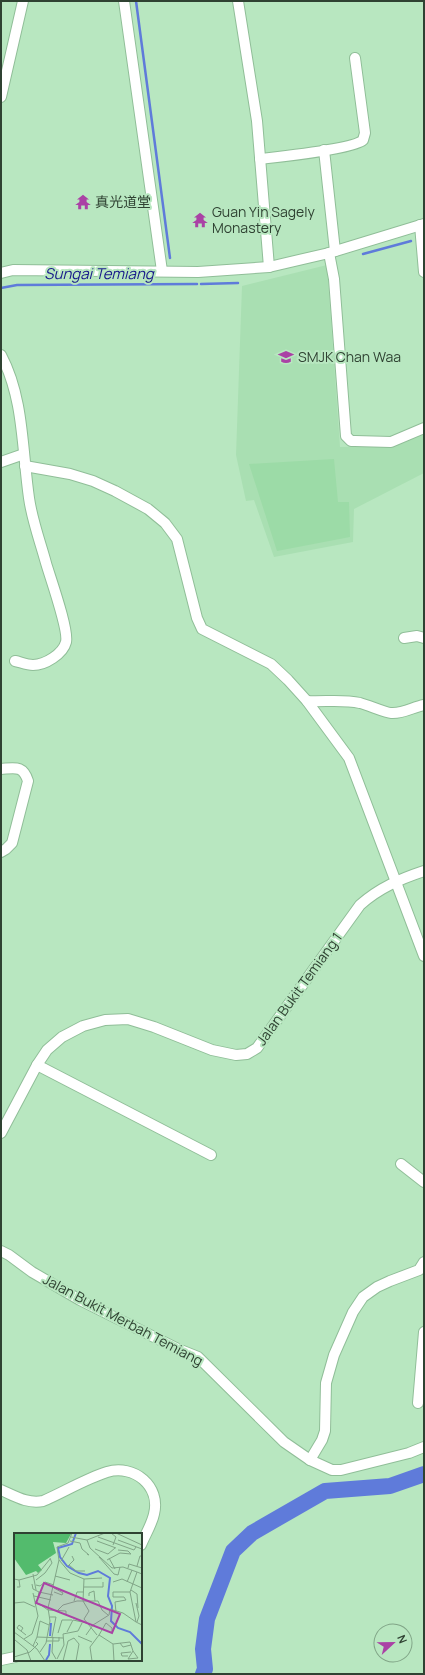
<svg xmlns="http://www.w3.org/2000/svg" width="425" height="1675" font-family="Manrope,'Noto Sans SC',sans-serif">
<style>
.built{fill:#a9dfb2}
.green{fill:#9cdba7}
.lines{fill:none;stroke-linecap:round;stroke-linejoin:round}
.stream{stroke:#5f7bda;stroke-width:2.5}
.river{stroke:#5f7bda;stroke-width:16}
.minor-casing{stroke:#90be98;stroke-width:12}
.minor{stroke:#fff;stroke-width:10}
.labels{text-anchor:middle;stroke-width:4;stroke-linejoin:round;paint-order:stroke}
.poi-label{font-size:14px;fill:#2f4232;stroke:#b8e7c0;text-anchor:start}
.street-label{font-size:14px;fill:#2f4232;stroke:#b8e7c0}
.water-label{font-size:15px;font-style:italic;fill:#16188a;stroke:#b8e7c0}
.inset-river{fill:none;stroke:#5f7bda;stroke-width:2}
.inset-road{fill:none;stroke:#81a587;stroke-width:1}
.view{fill:#aa42a5;fill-opacity:0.15;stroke:#aa42a5;stroke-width:2}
.inset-edge{fill:none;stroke:#2f4232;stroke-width:2}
</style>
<rect width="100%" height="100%" fill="#b8e7c0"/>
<path class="built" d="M327 265 340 447 386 446 424 429V473L354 509 353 542 274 557 254 500 246 501 236 455 242 286Z"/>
<path class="green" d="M334 459 338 502H349L350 537 277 551 249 464Z"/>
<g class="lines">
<g class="stream">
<path d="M136 1 170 258"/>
<path d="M363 254 411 241"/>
<path d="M201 284 238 283"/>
<path d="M1 288 17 285 197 284"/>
</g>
<path class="river" d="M203 1674 205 1669 203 1649 207 1619 233 1551 252 1533 325 1491 390 1486 424 1474"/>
<g class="minor-casing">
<g id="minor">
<path d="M124 1 162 271"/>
<path d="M238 1 257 121 269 267"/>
<path d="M1 97 23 1"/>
<path d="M324 150 335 251"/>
<path d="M260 159C277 157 354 149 363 140L365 133 355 58"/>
<path d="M420 225 424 272"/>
<path d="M329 253 334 279 346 436 351 441H355L391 442 424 428"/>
<path d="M1 273 13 270 198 272 269 267 329 253 424 224"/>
<path d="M1 355C24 398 22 450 29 498 32 520 40 541 46 563 50 577 69 630 66 642 63 654 45 665 33 665 27 665 20 662 15 661"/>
<path d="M1 462 24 454"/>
<path d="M25 466 70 474 93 481 115 491 148 509 165 523 177 539 197 618 202 629 271 664 288 680 307 701 349 758 424 956"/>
<path d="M404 638 417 636 424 638"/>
<path d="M307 701C325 702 342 699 360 703 368 705 386 713 391 713 403 714 413 707 424 705"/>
<path d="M1 769C15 768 23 765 28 781L12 843 6 849 1 852"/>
<path d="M37 1065 211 1155"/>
<path d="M1 1133 37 1065 47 1050 62 1037 83 1026 105 1020 128 1019 154 1027 212 1050 236 1055 247 1054 257 1048 360 905C379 888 400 879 424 871"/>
<path d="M401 1164 424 1182"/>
<path d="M1 1251 9 1255 32 1272 80 1300 178 1349 198 1357 284 1442 310 1460 332 1470H341L409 1453 424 1447"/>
<path d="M418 1403 424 1332"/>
<path d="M310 1460 322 1440 325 1431 326 1383 334 1355 353 1312 363 1297 377 1287 390 1281 419 1270 424 1262"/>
<path d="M1 1490C15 1496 27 1504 43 1501 64 1492 85 1479 107 1472 134 1464 161 1486 154 1514 152 1524 145 1535 141 1545"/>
<path d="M1 1660 15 1657"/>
</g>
</g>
<use href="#minor" class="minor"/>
</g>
<defs>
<g id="temple-bare" transform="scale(1.2)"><path d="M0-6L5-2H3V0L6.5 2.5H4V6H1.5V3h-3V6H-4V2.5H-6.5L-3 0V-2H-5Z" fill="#aa42a5" stroke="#b8e7c0" stroke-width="2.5" paint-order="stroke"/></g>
<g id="school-bare" transform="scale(1.2)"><path d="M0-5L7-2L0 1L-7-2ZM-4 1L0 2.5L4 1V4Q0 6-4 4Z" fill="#aa42a5" stroke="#b8e7c0" stroke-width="2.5" paint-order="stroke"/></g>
</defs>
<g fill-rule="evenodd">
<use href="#temple-bare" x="83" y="202"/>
<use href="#temple-bare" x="200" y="220"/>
<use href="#school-bare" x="286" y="357"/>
</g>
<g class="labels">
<g class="poi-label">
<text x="95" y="207">真光道堂</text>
<text x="212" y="217">Guan Yin Sagely<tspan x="212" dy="16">Monastery</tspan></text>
<text x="298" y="362">SMJK Chan Waa</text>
</g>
<g class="street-label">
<text transform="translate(299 989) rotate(-54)" y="5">Jalan Bukit Temiang 1</text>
<text transform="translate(123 1320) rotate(28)" y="5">Jalan Bukit Merbah Temiang</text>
</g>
<g class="water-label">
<text x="99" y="279">Sungai Temiang</text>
</g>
</g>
<g transform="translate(14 1533)">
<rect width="128" height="128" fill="#b8e7c0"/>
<path d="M0 0H54L57 1 52 10 39 9 42 20 24 32 28 37 24 40 22 38 12 42 0 25Z" fill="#53bb6d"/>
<path class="inset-river" d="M62 0 58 11 44 15 46 24 53 33 65 40 73 42 84 38 96 45 94 63 98 73 97 88 104 95 116 99 128 111M36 103 37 90M32 127 35 122 36 111"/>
<path class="inset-road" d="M97 0 102 4 99 12M102 0 128 12M57 4 73 7 91 0M84 4 120 17 122 14M73 7 76 15 98 35 109 34 123 39M104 7 128 16M56 8 66 10 68 16 75 22 73 21M83 8 102 15M81 16 94 21 101 15M85 24 100 41 104 42 106 34M95 25 101 36M45 27 56 40 70 46M93 27 106 20 117 21 114 18 104 17M47 28 55 14M55 32 62 38H71M54 33 60 27 58 23M123 33 126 23H128M114 35 115 31 128 35M19 41 22 57M128 41 123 39 116 59 122 89 128 92M41 43 56 47M0 46 5 47 6 54H3M70 46 69 68 75 78 70 86 83 102M70 46 88 45M5 47 23 42 36 26M22 47 31 40 38 30 36 25M99 49 108 46 128 55M113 49 118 37M18 51 19 56 25 59 24 64M22 52 26 53 31 49 40 52M70 54H89V49M117 57 123 61 124 75M25 59 39 62M40 59 48 62 49 60 40 55M20 63 37 67M75 63V60L80 58 81 68M21 68 34 77 52 78V81M60 68 63 59H70M0 70 10 69 21 74M122 70 125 83 123 89M44 77 49 72 63 68H84L88 77 94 82M102 79 101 69 112 67 110 64H99V59H116M36 84H42L38 104M7 98 9 95 5 92 3 95 12 102M0 99 23 116 31 128M53 99 59 87 73 90M44 100 48 87H58M49 101 64 98 68 90M72 102 79 92 95 82 96 76 109 80 122 89M85 102 92 90 98 95V100M64 103 78 109M23 104 26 88 35 92M39 104 38 119 42 126M10 106 18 101 24 83 19 60M1 107 13 117 17 128M32 108H45V104M106 110 109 114 117 112M99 111 116 109 119 118 114 126 124 125 119 118M19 113 23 104 49 105M26 119 32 110 36 88 34 75 45 27 43 14 54 10 58 0M114 123H108L107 120 117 119M0 124 16 119 24 111 22 109M43 126 50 112 49 101M49 128 54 108 60 105 65 111 62 128M78 128 76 114 85 102 99 111 100 128"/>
<path class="view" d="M30 50 106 81 98 100 22 70Z"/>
<rect width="128" height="128" class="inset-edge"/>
</g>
<rect width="425" height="1675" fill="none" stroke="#2f4232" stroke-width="4"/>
<g transform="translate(393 1643) rotate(68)"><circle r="19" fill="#b8e7c0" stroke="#81a587"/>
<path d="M0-3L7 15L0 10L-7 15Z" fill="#aa42a5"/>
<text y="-6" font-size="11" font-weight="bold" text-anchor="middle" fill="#2f4232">N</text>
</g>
</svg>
